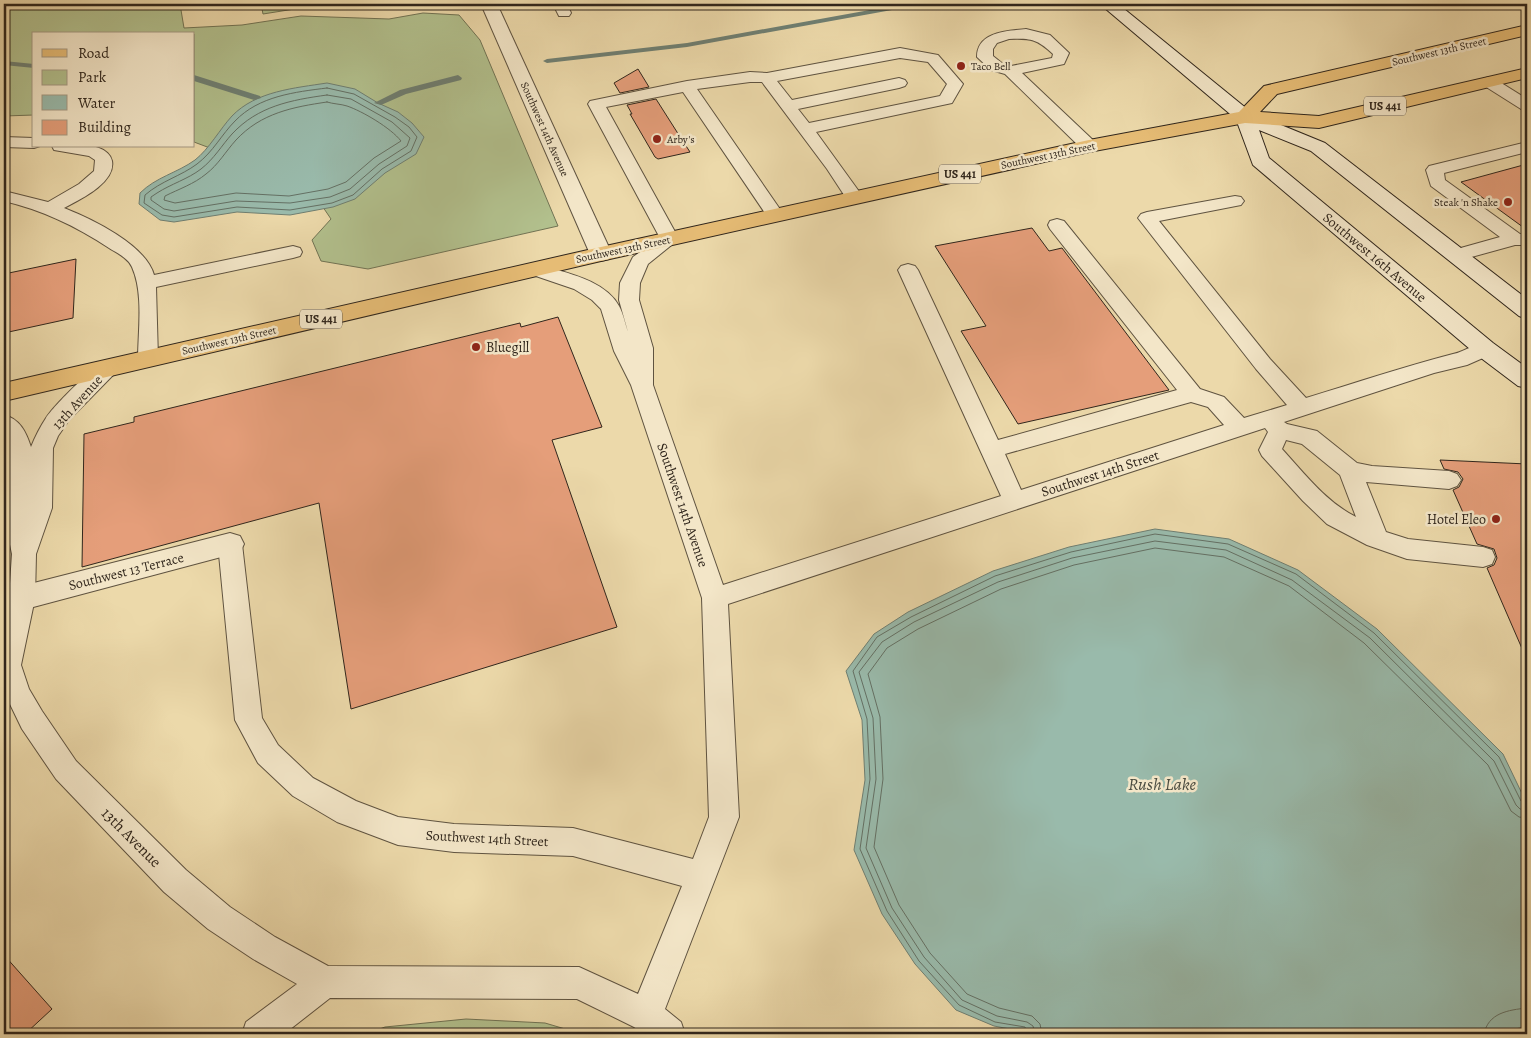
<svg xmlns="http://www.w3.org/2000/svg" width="1531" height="1038" font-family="Alegreya,serif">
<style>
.green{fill:#b2c08d;stroke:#717354}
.water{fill:#99baab;stroke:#6f7f72}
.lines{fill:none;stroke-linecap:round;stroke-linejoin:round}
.shore{stroke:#647064;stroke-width:1}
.stream{fill:#6f7f72;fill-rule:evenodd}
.building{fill:#e59e7a;stroke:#30261c}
.service-casing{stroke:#5f5340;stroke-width:2}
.minor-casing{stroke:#5f5340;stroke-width:2}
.secondary-casing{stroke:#30261c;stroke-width:2}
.primary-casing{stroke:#30261c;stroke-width:2}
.service{fill:#f3e6c8;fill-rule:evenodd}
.minor{fill:#f3e6c8;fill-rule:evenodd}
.secondary{fill:#f3e6c8;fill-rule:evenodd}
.primary{fill:#e6bc75;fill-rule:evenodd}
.poi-dot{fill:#8f2418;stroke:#f3e6c8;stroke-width:2}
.labels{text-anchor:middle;stroke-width:5;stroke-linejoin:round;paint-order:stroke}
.far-street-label{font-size:11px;fill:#30261c;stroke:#f3e6c8}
.far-poi-label{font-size:11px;fill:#30261c;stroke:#f3e6c8;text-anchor:start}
.shield{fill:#f3e6c8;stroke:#6a6050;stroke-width:1}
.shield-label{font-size:12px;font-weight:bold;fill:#30261c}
.street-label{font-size:14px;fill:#30261c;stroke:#f3e6c8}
.poi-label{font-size:14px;fill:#30261c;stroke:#f3e6c8;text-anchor:start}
.near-street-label{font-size:16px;fill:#30261c;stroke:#f3e6c8}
.near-water-label{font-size:18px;font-style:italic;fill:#4a4b40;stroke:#f3e6c8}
</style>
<rect width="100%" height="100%" fill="#ecd9aa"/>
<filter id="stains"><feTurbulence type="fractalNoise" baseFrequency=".004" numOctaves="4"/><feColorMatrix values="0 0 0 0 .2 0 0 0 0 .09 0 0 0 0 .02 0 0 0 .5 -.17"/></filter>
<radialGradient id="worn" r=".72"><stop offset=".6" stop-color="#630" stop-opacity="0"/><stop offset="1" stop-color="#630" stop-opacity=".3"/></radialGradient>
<g class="green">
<path d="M4 4H180L184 28 242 25 301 16 389 19 423 13 459 15 480 40 558 226 368 269 321 261 312 240 331 219 308 185 194 142V34H34V115L4 116Z"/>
<path d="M261 4H326L263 14Z"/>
<path d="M466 1019 545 1023 582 1034H366L385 1027Z"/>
</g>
<g class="water">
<path d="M327 83 355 89 378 103 398 112 412 123 424 137 416 154 385 173 355 199 333 207 290 215 237 212 174 222 160 220 139 204 140 193C156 177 177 173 195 160 209 149 220 129 232 116 256 91 295 88 327 83Z"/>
<path d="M1155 529 1229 539 1298 570 1377 629 1503 754 1527 804V1026L1496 1034H1036L994 1026 956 1010 915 964 882 914 854 850 865 780 862 720 846 671 874 634 908 612 993 571 1069 547Z"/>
</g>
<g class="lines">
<g class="shore">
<path d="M327 88 354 94 395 117 409 127 417 137 411 151 382 169 353 195 332 203 290 210 237 207 174 217 162 215 144 203 145 195C161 181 181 176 197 164 213 152 222 134 235 121 259 96 295 92 327 88Z"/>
<path d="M327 95 351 99 392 122 410 138 407 146 379 164 350 189 330 197 290 203 236 201 174 211 164 209 151 200V197L157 193C171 184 188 179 201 169 214 159 222 145 232 134 258 106 291 100 327 95Z"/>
<path d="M327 102C333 104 341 104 347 106 362 111 391 128 401 141L374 158 346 182 328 189 289 196 236 193 175 203 164 200 165 196C179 189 194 184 206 174 218 165 226 151 236 140 261 113 293 107 327 102Z"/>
<path d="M1028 1034 1025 1027 995 1022 959 1005 919 961 887 911 860 849 870 779 867 719 853 671 877 637 911 617 995 576 1071 552 1155 534 1228 544 1296 574 1374 633 1499 757 1521 801 1527 804"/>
<path d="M1035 1034 1033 1026 1027 1022 997 1016 962 1000 924 957 892 908 866 848 876 779 873 718 859 672 882 642 914 622 998 582 1072 558 1155 541 1226 550 1292 580 1370 638 1494 761 1516 805 1520 809 1527 810"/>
<path d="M1042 1034 1040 1024 1032 1016 999 1008 967 994 930 953 899 905 874 847 883 779 880 717 868 674 887 648 918 629 1001 589 1074 565 1155 548 1224 557 1289 586 1364 643 1488 765 1511 811 1519 817 1527 818"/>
<path d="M1484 1034C1488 1013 1508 1010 1527 1008"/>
</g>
<g class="stream">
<path d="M903 4H918L914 6 687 47 547 63 543 61 547 59 687 43Z"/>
<path d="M4 61 34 64V68L4 65Z"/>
<path d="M194 75 260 96 261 98 254 100 194 81Z"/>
<path d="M458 75 462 78 461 80 406 94 381 105 374 103 400 90Z"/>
</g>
</g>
<g class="building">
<path d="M638 69 649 87 620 93 614 83Z"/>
<path d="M656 99 677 132 690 152 658 159 655 157 630 114H632L627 105Z"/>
<path d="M1527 164V230L1461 182Z"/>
<path d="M1032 228 1049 251 1062 248 1169 390 1018 424 961 331 986 326 935 246Z"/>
<path d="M76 259 73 318 4 333V274Z"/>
<path d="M558 317 602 427 552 440 617 627 351 709 319 503 82 567 84 434 134 422V417L520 323 521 327Z"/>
<path d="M1440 460 1527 464V660L1487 568 1494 565 1497 558 1494 549 1477 544 1453 490 1459 487 1463 479 1458 472 1444 469Z"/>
<path d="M4 955 52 1009 25 1034H4Z"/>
</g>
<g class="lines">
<g class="service-casing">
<g id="service">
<path d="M553 4H567L571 13 569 16H559Z"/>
<path d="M1026 29 1050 35 1069 53 1064 64 1022 73 1095 142 1098 146 1095 150H1083L1005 74 991 70 977 57C977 32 1006 31 1026 29ZM1009 39C1031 38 1037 39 1053 54L1052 58 1011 66 1003 64 993 56V49L997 43Z"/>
<path d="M900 48 938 55 963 84 952 103 816 132 863 197 860 201 854 202 848 201 827 169 762 82H750L697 89 784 215 781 219 775 220 769 219 683 92 606 107 679 239 648 264 640 283 639 300 653 348V385L723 585 1001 496 898 270 901 266 908 264 915 266 918 270 998 440 1177 390 1050 229 1048 225 1050 221 1057 219 1064 221 1200 389 1224 397 1244 418 1287 405 1256 369 1138 218 1141 214 1147 212 1235 196 1241 197 1244 201 1241 205 1159 221 1270 359 1306 398C1355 383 1403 367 1453 354 1467 351 1478 340 1492 344L1495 349 1492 354 1467 365 1434 373 1284 422 1287 424 1317 431 1357 463 1372 466 1449 471 1457 474 1461 480 1457 486 1449 489 1366 482 1386 532 1408 539 1483 547 1492 550 1495 557 1492 564 1483 567 1407 559 1367 545 1327 524 1303 501 1262 456 1259 450 1268 432 1265 428 728 604 739 817 665 1009 681 1022 685 1034H644L634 1027 577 999 330 998 284 1034H242L246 1022 297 984 253 959 208 929 164 892 56 779 22 729 8 700 4 692V624L9 598 12 554 4 516 10 449 4 436V415C20 419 26 432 31 447 35 437 40 427 46 418 53 407 97 361 109 361 111 361 114 362 116 363L120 368 69 420 58 436 53 448 52 508 36 554 35 598 21 665 29 689 42 711 76 761 186 870 230 907 275 937 328 966 579 967 638 994 682 886 573 856 454 852 398 845 337 822 293 796 258 763 235 720 218 544 221 537 230 534 239 537 242 544 262 718 278 745 313 778 356 801 398 817 454 824 573 828 693 859 709 817 702 598 631 385 614 351 601 309 592 300 574 289 527 273 524 269 527 265 534 263 541 265C566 273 605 280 619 306 623 313 625 323 628 332L619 300 620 283 633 257 660 238 588 104 590 101 687 81 750 72 767 73ZM900 58 928 62 947 84 940 96 809 123 798 109 899 88 905 86 907 83 905 80 899 78 792 100 777 81ZM1191 402 1208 407 1224 425 1021 490 1005 454ZM1286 440 1302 444 1340 475 1356 517C1326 502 1304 473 1282 449Z"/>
<path d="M1489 77 1495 79 1527 99V111L1521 109 1483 85 1481 82 1483 79Z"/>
<path d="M4 137 34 138V146H40L34 148 4 147Z"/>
<path d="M1527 142V152L1444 173 1445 180 1520 234 1527 235V245H1515L1457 261 1450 259 1447 255 1450 251 1500 237 1431 186 1426 170 1429 166Z"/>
<path d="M52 146C66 146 85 143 99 148 105 150 111 155 112 161 116 183 79 200 64 208 92 219 146 245 154 275L293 246 300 248 302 252 300 256 293 258 156 287 158 359 155 364 148 366 141 364 138 359C138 331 144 294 132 267 128 258 117 253 109 248 76 226 42 210 4 201V191L48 202 79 184 94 171 95 160 89 156 54 150Z"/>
</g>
</g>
<g class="minor-casing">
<g id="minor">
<path d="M481 4H497L612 254 609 259 601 261 593 259 590 254Z"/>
<path d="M230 533 240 536 244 544 240 552 22 610 12 606 7 598 12 590 22 586Z"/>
</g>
</g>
<g class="secondary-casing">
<path id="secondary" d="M1100 4H1118L1252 113 1325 143 1527 299V319L1519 316 1311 151 1259 130 1269 158 1493 343 1527 368V388L1518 386 1477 355 1253 165 1236 119Z"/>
</g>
<g class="primary-casing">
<path id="primary" d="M1527 25V35L1277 94 1260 112 1319 116 1527 68V78L1319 128 1245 123 1089 152 601 261 4 401V383L601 247 1089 140 1239 112 1264 86Z"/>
</g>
<use href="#service" class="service"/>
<use href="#minor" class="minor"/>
<use href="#secondary" class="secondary"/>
<use href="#primary" class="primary"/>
</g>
<g class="poi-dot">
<circle cx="961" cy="66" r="5"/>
<circle cx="657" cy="139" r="5"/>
<circle cx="1508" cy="202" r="5"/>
<circle cx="476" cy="347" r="5"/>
<circle cx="1496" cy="519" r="5"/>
</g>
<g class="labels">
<g class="far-street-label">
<text transform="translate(1439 51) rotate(-13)" y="4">Southwest 13th Street</text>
<text transform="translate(545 129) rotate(66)" y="4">Southwest 14th Avenue</text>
<text transform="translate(1048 155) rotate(-12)" y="4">Southwest 13th Street</text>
<text transform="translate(623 249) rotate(-12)" y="4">Southwest 13th Street</text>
<text transform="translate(229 340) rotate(-13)" y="4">Southwest 13th Street</text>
</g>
<g class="far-poi-label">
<text x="971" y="70">Taco Bell</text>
<text x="667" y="143">Arby's</text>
<text x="1498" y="206" text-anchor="end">Steak 'n Shake</text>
</g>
<g class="shield">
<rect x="1364" y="96.5" width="42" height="19" rx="4"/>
<rect x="939" y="164.5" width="42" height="19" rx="4"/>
<rect x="300" y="309.5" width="42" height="19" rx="4"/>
</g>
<g class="shield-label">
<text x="1385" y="110">US 441</text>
<text x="960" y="178">US 441</text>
<text x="321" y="323">US 441</text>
</g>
<g class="street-label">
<text transform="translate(1375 257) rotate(40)" y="5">Southwest 16th Avenue</text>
<text transform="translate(77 402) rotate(-48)" y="5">13th Avenue</text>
<text transform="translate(1100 473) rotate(-18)" y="5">Southwest 14th Street</text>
<text transform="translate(683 505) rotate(71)" y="5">Southwest 14th Avenue</text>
<text transform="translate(126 571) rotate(-14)" y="5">Southwest 13 Terrace</text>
<text transform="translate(487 838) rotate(3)" y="5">Southwest 14th Street</text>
</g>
<g class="poi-label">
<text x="486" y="352">Bluegill</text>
<text x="1486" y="524" text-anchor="end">Hotel Eleo</text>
</g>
<g class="near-street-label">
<text transform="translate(132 837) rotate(45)" y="6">13th Avenue</text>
</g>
<g class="near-water-label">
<text x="1162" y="790">Rush Lake</text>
</g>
</g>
<rect width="1531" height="1038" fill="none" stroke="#ecd9aa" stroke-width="20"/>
<rect x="5" y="5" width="1521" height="1028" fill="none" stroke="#30261c" stroke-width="2.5"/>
<rect x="10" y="10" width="1511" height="1018" fill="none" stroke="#30261c"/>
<rect x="32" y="32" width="162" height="115" fill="#f3e6c8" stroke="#a59983"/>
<rect x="42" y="49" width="25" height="8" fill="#e6bc75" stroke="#a59983"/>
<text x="78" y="58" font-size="15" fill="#30261c">Road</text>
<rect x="42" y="70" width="25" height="15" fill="#b2c08d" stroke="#a59983"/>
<text x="78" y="82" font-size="15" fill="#30261c">Park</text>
<rect x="42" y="95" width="25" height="15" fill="#99baab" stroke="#a59983"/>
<text x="78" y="108" font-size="15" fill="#30261c">Water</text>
<rect x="42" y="120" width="25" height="15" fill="#e59e7a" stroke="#a59983"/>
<text x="78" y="132" font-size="15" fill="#30261c">Building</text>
<rect width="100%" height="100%" filter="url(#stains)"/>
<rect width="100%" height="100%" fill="url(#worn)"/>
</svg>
